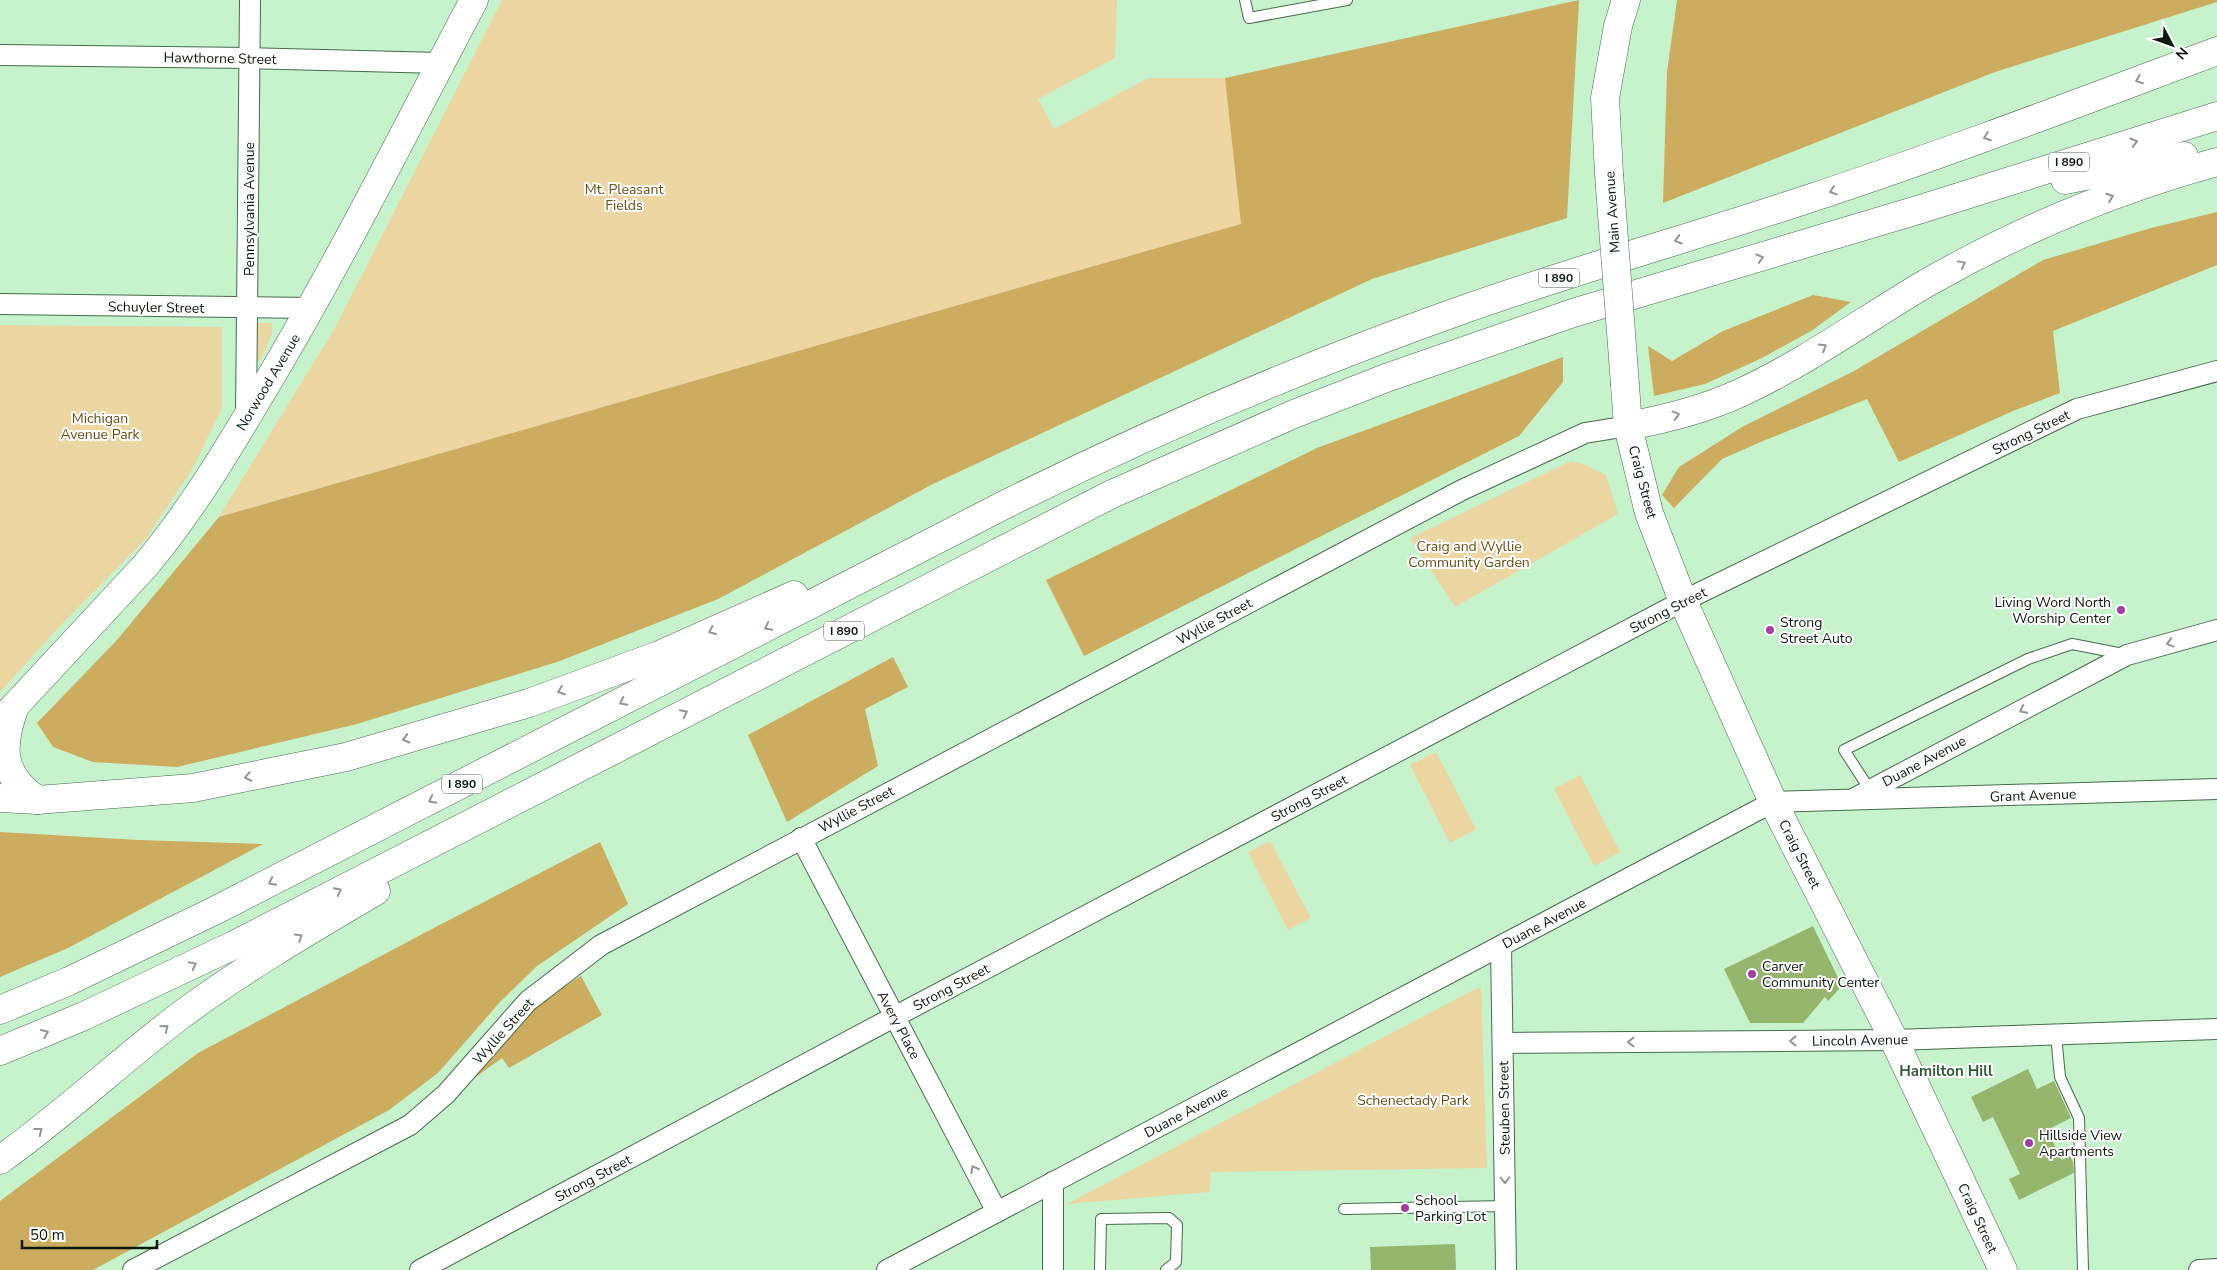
<svg xmlns="http://www.w3.org/2000/svg" width="2217" height="1270" font-family="'Nunito Sans',sans-serif">
<style>
.green{fill:#ecd6a2}
.forest{fill:#ccac5e}
.building{fill:#96b56d}
.lines{fill:none;stroke-linecap:round;stroke-linejoin:round}
.lane-casing{stroke:#456c4a;stroke-width:12}
.street-casing{stroke:#456c4a;stroke-width:22}
.secondary-casing{stroke:#456c4a;stroke-width:29}
.highway-casing{stroke:#456c4a;stroke-width:29}
.lane{stroke:#fff;stroke-width:10}
.street{stroke:#fff;stroke-width:20}
.secondary{stroke:#fff;stroke-width:28}
.highway{stroke:#fff;stroke-width:28}
.secondary-bridge-casing{stroke:#456c4a;stroke-width:29;stroke-linecap:butt}
.secondary-bridge{stroke:#fff;stroke-width:28}
.oneway{stroke:#919892}
.poi-dot{fill:#a23ea2;stroke:#fff;stroke-width:2}
.labels{text-anchor:middle;stroke-width:4;stroke-linejoin:round;paint-order:stroke}
.shield{fill:#fff;stroke:#545f56;stroke-width:1}
.shield-label{font-size:12px;font-weight:bold;fill:#0a1a0d}
.street-label{font-size:14px;fill:#0a1a0d;stroke:#fff}
.park-label{font-size:14px;fill:#655014;stroke:#fff}
.poi-label{font-size:14px;fill:#0a1a0d;stroke:#fff;text-anchor:start}
.neighbourhood-label{font-size:15px;font-weight:bold;fill:#345b3a;stroke:#fff}
</style>
<rect width="100%" height="100%" fill="#c7f3cc"/>
<g class="green">
<path d="M502 0H1117L1115 58 1038 99 1054 129 1148 78H1225L1242 224 219 517 335 328Z"/>
<path d="M257 323H272V333L261 360 255 361Z"/>
<path d="M0 325 222 327V408L193 468 145 540 58 628 0 692Z"/>
<path d="M1571 461 1583 464 1606 475 1618 514 1455 607 1410 538Z"/>
<path d="M1436 752 1476 829 1450 843 1410 765Z"/>
<path d="M1580 775 1620 852 1594 866 1554 789Z"/>
<path d="M1270 841 1311 918 1288 930 1248 852Z"/>
<path d="M1481 986 1487 1168 1211 1172 1209 1192 1067 1204Z"/>
</g>
<g class="forest">
<path d="M1579 0 1567 218 1372 279 933 484 718 599 560 661 357 724 177 767 93 762 53 747 37 723 117 640 219 517 1241 224 1225 78Z"/>
<path d="M1677 0H2217V2L1995 72 1663 203 1667 72Z"/>
<path d="M2217 212V265L2053 331 2060 393 2013 411 1899 462 1867 399 1763 441 1722 459 1674 508 1662 495 1679 467 1742 427 1854 371 2043 260 2151 228Z"/>
<path d="M1813 295 1851 302 1811 331 1762 358 1705 384 1654 396 1648 346 1672 361 1723 331Z"/>
<path d="M1563 357V382L1519 436 1084 656 1046 580 1317 448Z"/>
<path d="M893 657 908 687 865 709 878 766 787 822 748 735Z"/>
<path d="M0 832 138 840 263 844 68 948 0 977Z"/>
<path d="M600 842 628 904 537 966 500 1002 438 1073 389 1110 93 1270H0V1201L198 1053 430 930Z"/>
<path d="M581 976 602 1015 509 1068 502 1058 469 1082 508 1034 543 1000Z"/>
</g>
<g class="building">
<path d="M1813 926 1842 986 1828 1001 1825 997 1803 1023H1750L1724 969Z"/>
<path d="M2028 1069 2037 1089 2054 1081 2071 1118 2047 1130 2062 1160 2070 1156 2073 1162 2074 1173 2019 1200 2009 1179 2020 1174 1993 1117 1983 1122 1971 1097Z"/>
<path d="M1455 1244 1456 1270H1371L1370 1247Z"/>
</g>
<g class="lines">
<g class="lane-casing">
<g id="lane">
<path d="M1245 0 1249 18 1347 0"/>
<path d="M1870 790 1844 750 2028 659 2072 644 2123 654"/>
<path d="M2056 1035 2060 1077 2079 1118 2083 1270"/>
<path d="M1344 1209 1506 1206"/>
<path d="M1100 1270 1101 1219 1169 1218 1177 1225 1176 1262 1166 1270"/>
</g>
</g>
<g class="street-casing">
<g id="street">
<path d="M0 55 249 58 440 63"/>
<path d="M0 304 312 308"/>
<path d="M246 416 250 0"/>
<path d="M1853 799 2127 655 2217 630"/>
<path d="M801 838 997 1212"/>
<path d="M1501 946 1506 1270"/>
<path d="M1504 1043 1894 1040 2217 1029"/>
<path d="M133 1270 410 1125 446 1094 528 1001 601 945 1462 490 1585 433 1628 426"/>
<path d="M420 1270 894 1017 1683 601 2077 409 2217 371"/>
<path d="M887 1270 1773 802 2217 789"/>
<path d="M1053 1270V1182"/>
<path d="M2199 1270 2217 1269"/>
</g>
</g>
<g class="secondary-casing">
<g id="secondary">
<path d="M1609 174 1605 98 1618 26 1626 0"/>
<path d="M1625 385 1628 426 1649 513 1683 601 1773 802 1894 1040 2003 1270"/>
<path d="M0 722 145 566C191 511 227 451 263 390 339 263 405 131 474 0"/>
</g>
</g>
<g class="highway-casing">
<g id="highway">
<path d="M2065 180 2184 156"/>
<path d="M1628 426C1666 419 1705 409 1740 393 1805 363 1864 320 1925 284 2017 231 2115 190 2217 162"/>
<path d="M15 706C0 747 0 774 37 800"/>
<path d="M0 798 37 800 193 788 346 757 529 703 659 655 794 595"/>
<path d="M0 1010 69 981 216 910 1008 503C1155 430 1306 365 1462 310 1578 269 1697 236 1814 197 1950 152 2083 101 2217 51"/>
<path d="M0 1051 84 1016 234 945 1112 494 1294 414 1386 378 1573 313 1921 209 2217 116"/>
<path d="M0 1160C63 1115 119 1062 181 1015 243 969 310 930 376 891"/>
</g>
</g>
<use href="#lane" class="lane"/>
<use href="#street" class="street"/>
<use href="#secondary" class="secondary"/>
<use href="#highway" class="highway"/>
<g class="secondary-bridge-casing">
<path id="secondary-bridge" d="M1609 174 1625 385"/>
</g>
<use href="#secondary-bridge" class="secondary-bridge"/>
</g>
<defs><path id="oneway-chevron" d="M-2-3.5L2.5 0L-2 3.5" fill="none" stroke-width="1.6" stroke-linecap="round" stroke-linejoin="round" transform="scale(1.25)"/></defs>
<g class="oneway">
<use href="#oneway-chevron" transform="translate(2139 80) rotate(159)"/>
<use href="#oneway-chevron" transform="translate(1987 137) rotate(160)"/>
<use href="#oneway-chevron" transform="translate(2134 142) rotate(-17)"/>
<use href="#oneway-chevron" transform="translate(1833 191) rotate(161)"/>
<use href="#oneway-chevron" transform="translate(2110 197) rotate(-20)"/>
<use href="#oneway-chevron" transform="translate(1678 240) rotate(163)"/>
<use href="#oneway-chevron" transform="translate(1760 258) rotate(-17)"/>
<use href="#oneway-chevron" transform="translate(1962 264) rotate(-29)"/>
<use href="#oneway-chevron" transform="translate(1823 347) rotate(-32)"/>
<use href="#oneway-chevron" transform="translate(1676 415) rotate(-15)"/>
<use href="#oneway-chevron" transform="translate(768 627) rotate(153)"/>
<use href="#oneway-chevron" transform="translate(712 631) rotate(156)"/>
<use href="#oneway-chevron" transform="translate(2170 643) rotate(165)"/>
<use href="#oneway-chevron" transform="translate(561 691) rotate(160)"/>
<use href="#oneway-chevron" transform="translate(623 702) rotate(153)"/>
<use href="#oneway-chevron" transform="translate(2023 710) rotate(152)"/>
<use href="#oneway-chevron" transform="translate(684 713) rotate(-27)"/>
<use href="#oneway-chevron" transform="translate(406 739) rotate(164)"/>
<use href="#oneway-chevron" transform="translate(248 777) rotate(168)"/>
<use href="#oneway-chevron" transform="translate(432 800) rotate(153)"/>
<use href="#oneway-chevron" transform="translate(272 882) rotate(153)"/>
<use href="#oneway-chevron" transform="translate(338 891) rotate(-27)"/>
<use href="#oneway-chevron" transform="translate(299 937) rotate(-31)"/>
<use href="#oneway-chevron" transform="translate(193 965) rotate(-26)"/>
<use href="#oneway-chevron" transform="translate(165 1028) rotate(-39)"/>
<use href="#oneway-chevron" transform="translate(45 1033) rotate(-23)"/>
<use href="#oneway-chevron" transform="translate(1793 1041) rotate(180)"/>
<use href="#oneway-chevron" transform="translate(1631 1042) rotate(180)"/>
<use href="#oneway-chevron" transform="translate(39 1131) rotate(-38)"/>
<use href="#oneway-chevron" transform="translate(974 1169) rotate(-118)"/>
<use href="#oneway-chevron" transform="translate(1505 1180) rotate(89)"/>
</g>
<g class="poi-dot">
<circle cx="2121" cy="610" r="5"/>
<circle cx="1770" cy="630" r="5"/>
<circle cx="1752" cy="974" r="5"/>
<circle cx="2029" cy="1143" r="5"/>
<circle cx="1405" cy="1208" r="5"/>
</g>
<g class="labels">
<g class="shield">
<rect x="2049" y="152.5" width="40" height="19" rx="4"/>
<rect x="1539" y="268.5" width="40" height="19" rx="4"/>
<rect x="824" y="621.5" width="40" height="19" rx="4"/>
<rect x="442" y="774.5" width="40" height="19" rx="4"/>
</g>
<g class="shield-label">
<text x="2069" y="166">I 890</text>
<text x="1559" y="282">I 890</text>
<text x="844" y="635">I 890</text>
<text x="462" y="788">I 890</text>
</g>
<g class="street-label">
<text transform="translate(220 58) rotate(1)" y="5">Hawthorne Street</text>
<text transform="translate(249 209) rotate(-90)" y="5">Pennsylvania Avenue</text>
<text transform="translate(1612 212) rotate(-94)" y="5">Main Avenue</text>
<text transform="translate(156 307) rotate(1)" y="5">Schuyler Street</text>
<text transform="translate(268 382) rotate(-59)" y="5">Norwood Avenue</text>
<text transform="translate(2031 432) rotate(-26)" y="5">Strong Street</text>
<text transform="translate(1643 482) rotate(75)" y="5">Craig Street</text>
<text transform="translate(1668 610) rotate(-27)" y="5">Strong Street</text>
<text transform="translate(1214 621) rotate(-28)" y="5">Wyllie Street</text>
<text transform="translate(1924 761) rotate(-28)" y="5">Duane Avenue</text>
<text transform="translate(2033 795) rotate(-2)" y="5">Grant Avenue</text>
<text transform="translate(1309 798) rotate(-28)" y="5">Strong Street</text>
<text transform="translate(856 809) rotate(-28)" y="5">Wyllie Street</text>
<text transform="translate(1800 854) rotate(63)" y="5">Craig Street</text>
<text transform="translate(1544 923) rotate(-28)" y="5">Duane Avenue</text>
<text transform="translate(951 987) rotate(-28)" y="5">Strong Street</text>
<text transform="translate(899 1025) rotate(62)" y="5">Avery Place</text>
<text transform="translate(503 1031) rotate(-48)" y="5">Wyllie Street</text>
<text transform="translate(1860 1040) rotate(-1)" y="5">Lincoln Avenue</text>
<text transform="translate(1504 1108) rotate(-91)" y="5">Steuben Street</text>
<text transform="translate(1186 1112) rotate(-28)" y="5">Duane Avenue</text>
<text transform="translate(593 1178) rotate(-28)" y="5">Strong Street</text>
<text transform="translate(1978 1218) rotate(65)" y="5">Craig Street</text>
</g>
<g class="park-label">
<text x="624" y="194">Mt. Pleasant<tspan x="624" dy="16">Fields</tspan></text>
<text x="100" y="423">Michigan<tspan x="100" dy="16">Avenue Park</tspan></text>
<text x="1469" y="551">Craig and Wyllie<tspan x="1469" dy="16">Community Garden</tspan></text>
<text x="1413" y="1105">Schenectady Park</text>
</g>
<g class="poi-label">
<text x="2111" y="607" text-anchor="end">Living Word North<tspan x="2111" dy="16">Worship Center</tspan></text>
<text x="1780" y="627">Strong<tspan x="1780" dy="16">Street Auto</tspan></text>
<text x="1762" y="971">Carver<tspan x="1762" dy="16">Community Center</tspan></text>
<text x="2039" y="1140">Hillside View<tspan x="2039" dy="16">Apartments</tspan></text>
<text x="1415" y="1205">School<tspan x="1415" dy="16">Parking Lot</tspan></text>
</g>
<g class="neighbourhood-label">
<text x="1946" y="1076">Hamilton Hill</text>
</g>
</g>
<g transform="translate(2172 45) rotate(131)" stroke="#ffffff" stroke-width="4" paint-order="stroke">
<path d="M0-4L9 19L0 12L-9 19Z" fill="#0a1a0d"/>
<text y="-8" font-size="14" font-weight="bold" text-anchor="middle" fill="#0a1a0d">N</text>
</g>
<path d="M22 1240v8h135v-8" fill="none" stroke="#0a1a0d" stroke-width="2.5"/>
<text x="30" y="1240" font-size="15" fill="#0a1a0d" stroke="#ffffff" stroke-width="4" paint-order="stroke">50 m</text>
</svg>
